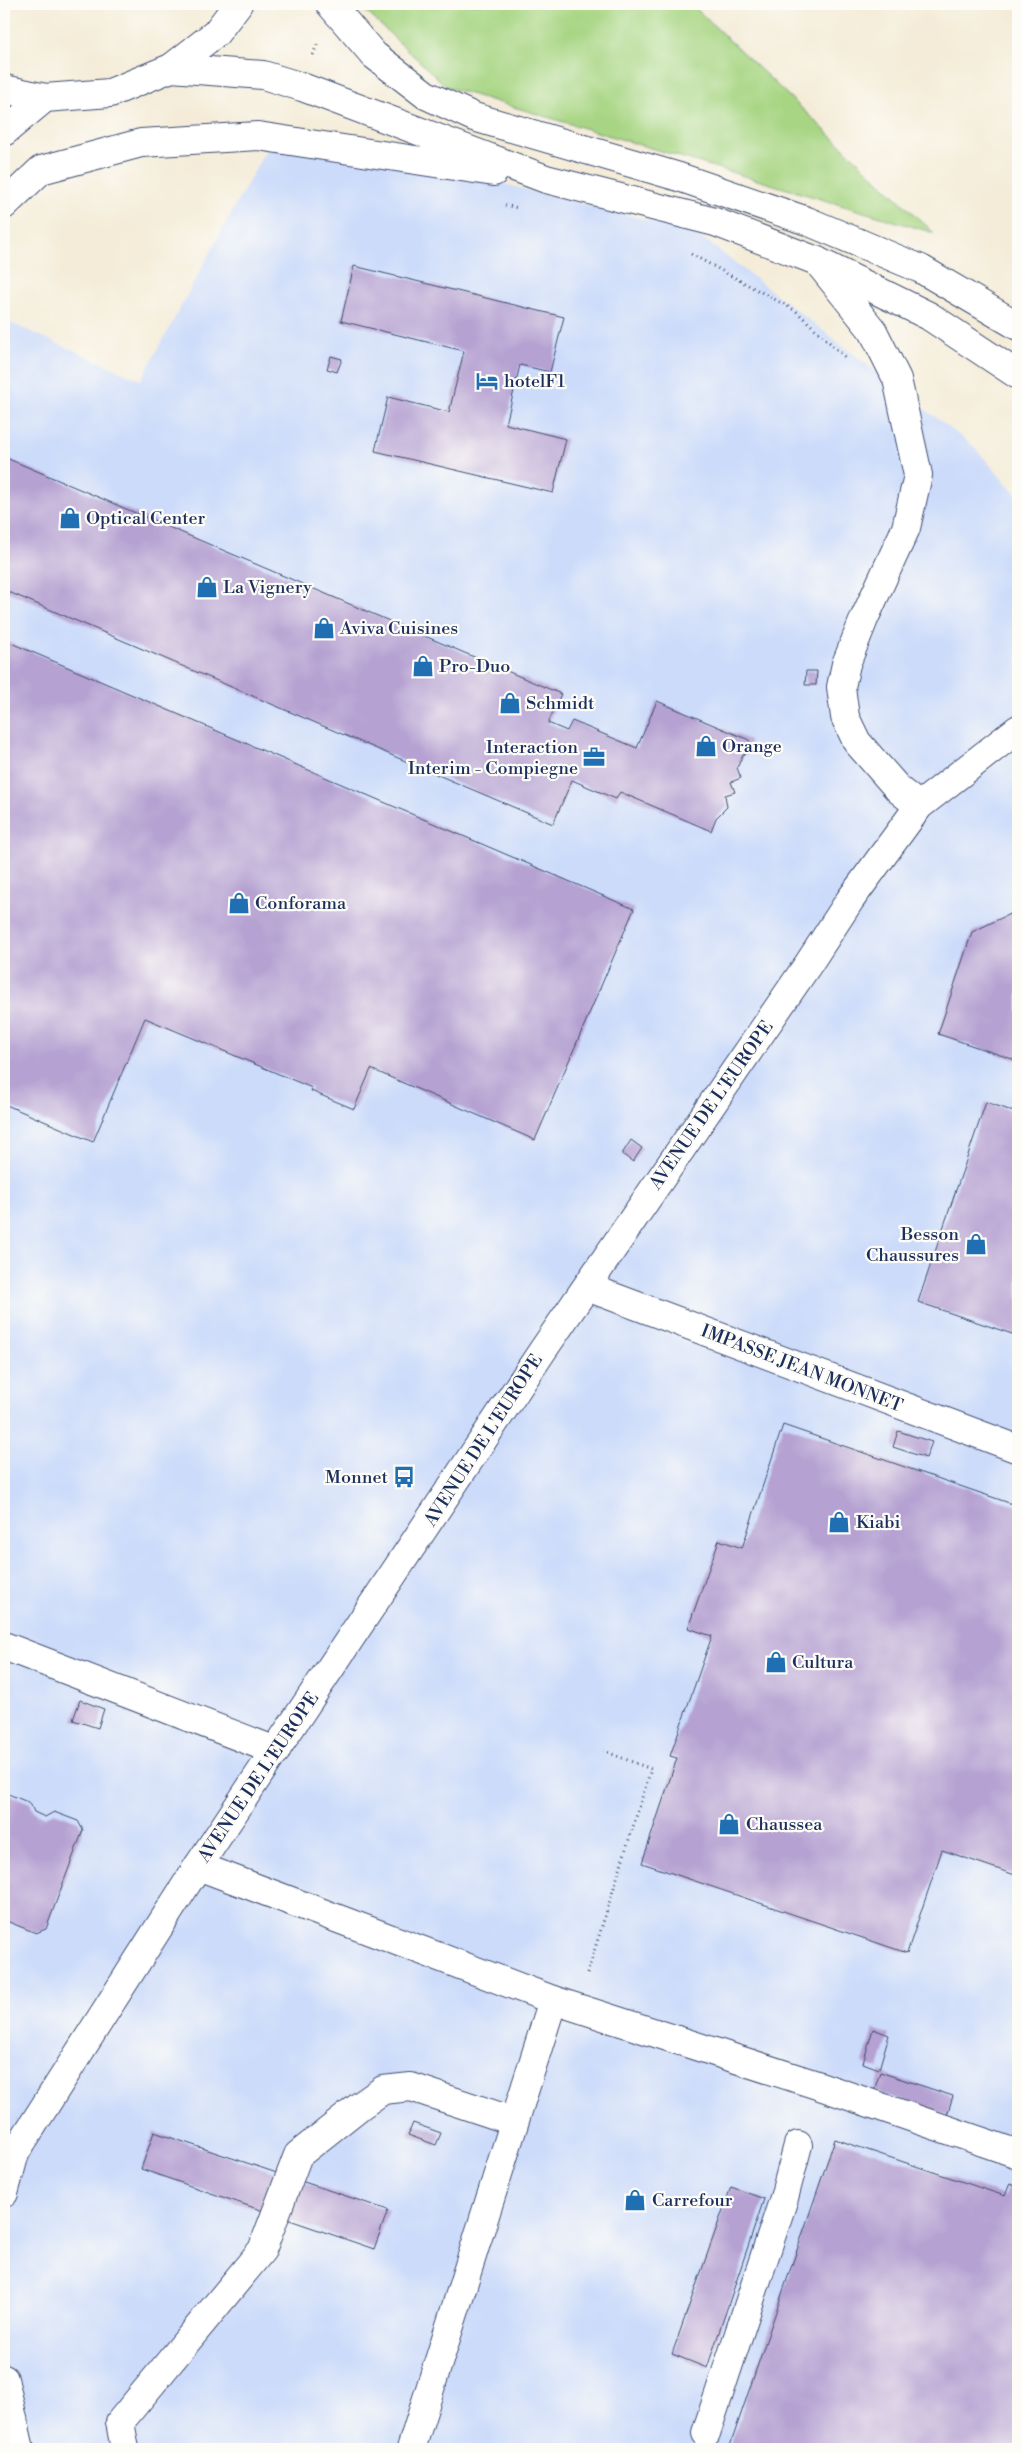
<svg xmlns="http://www.w3.org/2000/svg" width="1022" height="2453" font-family="'Libre Bodoni',serif">
<style>
.built{fill:#ccdbfa}
.green{fill:#a7d583;stroke:#618270}
.building{fill:#b5a1d2}
.lines{fill:none;stroke-linecap:round;stroke-linejoin:round}
.minor-casing{stroke:#3c4b70;stroke-width:30}
.major-casing{stroke:#3c4b70;stroke-width:30}
.path{stroke:#3c4b70;stroke-width:3;stroke-dasharray:1 4;stroke-linecap:butt}
.minor{stroke:#fff;stroke-width:28}
.major{stroke:#fff;stroke-width:28}
.labels{text-anchor:middle;stroke-width:4.5;stroke-linejoin:round;paint-order:stroke}
.poi-label{font-size:18px;fill:#1b2f5e;stroke:#fdfcf7;text-anchor:start}
.street-label{font-size:18px;fill:#1b2f5e;stroke:#fdfcf7}
</style>
<rect width="100%" height="100%" fill="#fdfcf7"/>
<filter id="ink" filterUnits="userSpaceOnUse"><feTurbulence type="fractalNoise" baseFrequency=".02" numOctaves="2"/><feDisplacementMap in="SourceGraphic" scale="10" xChannelSelector="R" yChannelSelector="G"/><feConvolveMatrix kernelMatrix="1 2 1 2 8 2 1 2 1" color-interpolation-filters="sRGB"/></filter>
<filter id="wash" filterUnits="userSpaceOnUse"><feTurbulence type="fractalNoise" baseFrequency=".0096" numOctaves="4" result="noise"/><feDisplacementMap in="SourceGraphic" scale="20" xChannelSelector="R" yChannelSelector="G"/><feGaussianBlur stdDeviation="1.12" result="paint"/><feColorMatrix in="noise" values="0 0 0 0 0 0 0 0 0 0 0 0 0 0 0 0 0 1.4 0 .05"/><feComposite in="paint" operator="in"/></filter>
<g filter="url(#wash)">
<rect width="100%" height="100%" fill="#f4ecd8"/>
<path class="built" d="M278 127 695 232 973 446 1018 496V2449H4V320L141 380Z"/>
<path class="green" d="M358 4H691L934 233 447 87Z"/>
<g id="blocks">
<g class="building">
<path d="M354 266 564 317 550 372 520 365 506 424 566 439 553 493 375 451 388 397 449 412 464 351 341 321Z"/>
<path d="M331 356 342 359 337 372 327 369Z"/>
<path d="M4 457 561 694 548 723 567 731 572 721 637 748 657 701 749 740 753 751 743 755 737 768 741 778 731 782 735 792 725 795 727 807 716 818 711 831 620 792 616 799 572 780 553 824 4 590Z"/>
<path d="M4 640 634 909 535 1140 371 1069 354 1109 311 1091 312 1088 145 1018 93 1142 4 1104Z"/>
<path d="M806 671H817L816 685H805Z"/>
<path d="M1018 910V1061L938 1034 972 932Z"/>
<path d="M986 1102 1018 1113V1336L918 1302Z"/>
<path d="M631 1140 642 1148 633 1162 622 1154Z"/>
<path d="M783 1425 1018 1506V1876L942 1850 907 1953 642 1863 677 1758 670 1756 712 1636 688 1628 719 1540 742 1548Z"/>
<path d="M898 1431 932 1442 926 1458 893 1447Z"/>
<path d="M80 1700 104 1709 98 1728 73 1720Z"/>
<path d="M4 1789 6 1793 30 1803 34 1812 45 1817 54 1812 78 1821 83 1830 46 1929 36 1933 4 1920Z"/>
<path d="M873 2029 889 2035 879 2069 863 2063Z"/>
<path d="M880 2072 953 2096 947 2115 874 2091Z"/>
<path d="M413 2123 441 2133 436 2145 408 2135Z"/>
<path d="M154 2132 388 2210 374 2249 141 2169Z"/>
<path d="M835 2139 1005 2196 1010 2183 1018 2186V2449H729Z"/>
<path d="M731 2187 764 2199 707 2368 672 2354Z"/>
</g>
</g>
</g>
<g filter="url(#ink)">
<use href="#blocks" fill-opacity="0" stroke="#3c4b70" stroke-width="1"/>
<g class="lines">
<g class="minor-casing">
<g id="minor">
<path d="M817 261 873 331 897 379 918 475 906 528 864 619 846 664 841 687 845 717 857 742 899 790 919 806"/>
<path d="M587 1287 1018 1449"/>
<path d="M4 1646 276 1751"/>
<path d="M198 1866 553 2000 411 2449"/>
<path d="M553 2000 817 2085 1018 2154"/>
<path d="M4 2193 15 2153 198 1866 543 1350 809 963 850 900 919 806 1018 729"/>
<path d="M4 2379 20 2449"/>
<path d="M706 2433 784 2198 798 2145"/>
<path d="M125 2449 120 2422 262 2250 298 2155 360 2106 383 2090 411 2087 513 2121"/>
</g>
</g>
<g class="major-casing">
<g id="major">
<path d="M330 4 374 55 426 95 474 117 679 177 807 221 921 269 1018 326"/>
<path d="M171 68 263 75 302 87 546 179 715 222 817 261 929 316 1018 375"/>
<path d="M4 89 45 98 110 93 171 68 216 33 238 4"/>
<path d="M4 132 45 98"/>
<path d="M4 205 41 170 141 143 258 136 494 172"/>
</g>
</g>
<g class="path">
<path d="M313 55 318 42"/>
<path d="M505 205 518 208"/>
<path d="M691 254 796 311 846 358"/>
<path d="M587 1974 651 1769 604 1751"/>
</g>
<use href="#minor" class="minor"/>
<use href="#major" class="major"/>
</g>
</g>
<defs>
<g id="hotel-bare" transform="scale(1.725)"><path d="M-6-4.5h1.5V1H6V5H4.5V3h-9V5H-6ZM-4 0a1.8 1.8 0 1 1 3.6 0ZM.5 0V-2.5h3Q6-2.5 6 0Z" fill="#1f6fb2" stroke="#fdfcf7" stroke-width="2.5" paint-order="stroke"/></g>
<g id="shop-bare" transform="scale(1.725)"><path d="M-5-2.5h2.3a2.7 3.5 0 0 1 5.4 0H5L5.5 6h-11ZM-1.5-2.5h3a1.5 2.3 0 0 0-3 0Z" fill="#1f6fb2" stroke="#fdfcf7" stroke-width="2.5" paint-order="stroke"/></g>
<g id="office-bare" transform="scale(1.725)"><path d="M-6-3h4V-5.5h4V-3h4V5H-6ZM-1-4.5V-3h2v-1.5ZM-6 0V1H6V0Z" fill="#1f6fb2" stroke="#fdfcf7" stroke-width="2.5" paint-order="stroke"/></g>
<g id="bus-bare" transform="scale(1.725)"><path d="M-5-6H5V4H4V6H2V4H-2V6H-4V4H-5ZM-3.5-4V0h7V-4ZM-3.5 1.2v1.5H-2V1.2ZM2 1.2v1.5H3.5V1.2Z" fill="#1f6fb2" stroke="#fdfcf7" stroke-width="2.5" paint-order="stroke"/></g>
</defs>
<g fill-rule="evenodd">
<use href="#hotel-bare" x="487" y="381"/>
<use href="#shop-bare" x="70" y="518"/>
<use href="#shop-bare" x="207" y="587"/>
<use href="#shop-bare" x="324" y="628"/>
<use href="#shop-bare" x="423" y="666"/>
<use href="#shop-bare" x="510" y="703"/>
<use href="#shop-bare" x="706" y="746"/>
<use href="#office-bare" x="594" y="757"/>
<use href="#shop-bare" x="239" y="903"/>
<use href="#shop-bare" x="976" y="1244"/>
<use href="#bus-bare" x="404" y="1477"/>
<use href="#shop-bare" x="839" y="1522"/>
<use href="#shop-bare" x="776" y="1662"/>
<use href="#shop-bare" x="729" y="1824"/>
<use href="#shop-bare" x="635" y="2200"/>
</g>
<g class="labels">
<g class="poi-label">
<text x="504" y="387">hotelF1</text>
<text x="86" y="524">Optical Center</text>
<text x="223" y="593">La Vignery</text>
<text x="340" y="634">Aviva Cuisines</text>
<text x="439" y="672">Pro-Duo</text>
<text x="526" y="709">Schmidt</text>
<text x="722" y="752">Orange</text>
<text x="578" y="753" text-anchor="end">Interaction<tspan x="578" dy="21">Interim - Compiegne</tspan></text>
<text x="255" y="909">Conforama</text>
<text x="959" y="1240" text-anchor="end">Besson<tspan x="959" dy="21">Chaussures</tspan></text>
<text x="388" y="1483" text-anchor="end">Monnet</text>
<text x="856" y="1528">Kiabi</text>
<text x="792" y="1668">Cultura</text>
<text x="746" y="1830">Chaussea</text>
<text x="652" y="2206">Carrefour</text>
</g>
<g class="street-label">
<text transform="translate(711 1105) rotate(-55)" y="6">AVENUE DE L'EUROPE</text>
<text transform="translate(802 1368) rotate(21)" y="6">IMPASSE JEAN MONNET</text>
<text transform="translate(483 1440) rotate(-57)" y="6">AVENUE DE L'EUROPE</text>
<text transform="translate(258 1777) rotate(-56)" y="6">AVENUE DE L'EUROPE</text>
</g>
</g>
<rect width="1022" height="2453" fill="none" stroke="#fdfcf7" stroke-width="20"/>
</svg>
